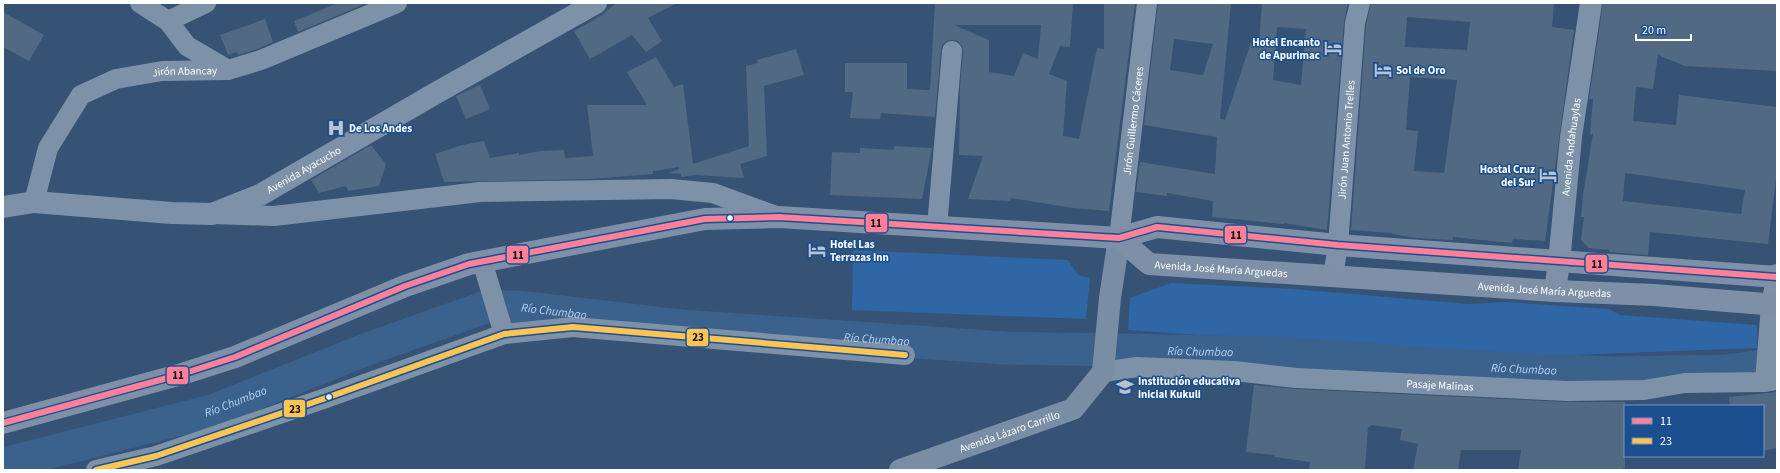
<svg xmlns="http://www.w3.org/2000/svg" width="1780" height="473" font-family="'Source Sans 3',sans-serif">
<style>
.green{fill:#2f66a5}
.lines{fill:none;stroke-linecap:round;stroke-linejoin:round}
.river{stroke:#3b618d;stroke-width:33}
.building{fill:#526984;fill-rule:evenodd}
.minor{stroke:#7d92a8;stroke-width:20}
.tertiary{stroke:#7d92a8;stroke-width:22}
.secondary{stroke:#798da4;stroke-width:22}
.trunk{stroke:#7e90a7;stroke-width:22}
.bus-1-casing{stroke:#1b4f8f;stroke-width:9}
.bus-2-casing{stroke:#1b4f8f;stroke-width:9}
.bus-1{stroke:#ff8098;stroke-width:6}
.bus-2{stroke:#fcc553;stroke-width:6}
.bus-dot{fill:#fff;stroke:#1b4f8f;stroke-width:1.5}
.labels{text-anchor:middle;stroke-width:3;stroke-linejoin:round;paint-order:stroke}
.poi-label{font-size:11px;font-weight:bold;fill:#fff;stroke:#1b4f8f;text-anchor:start}
.street-label{font-size:11px;fill:#fff;stroke:#1b4f8f}
.water-label{font-size:12px;font-style:italic;fill:#b5d3f5;stroke:#1b4f8f}
.line-badge{stroke:#1b4f8f;stroke-width:1.5}
.pale-badge-label{font-size:11px;text-anchor:middle;font-weight:bold;fill:#111}
</style>
<rect width="100%" height="100%" fill="#365274"/>
<g class="green">
<path d="M853 250 1068 260 1078 275 1090 278 1086 319 852 310Z"/>
<path d="M1171 283 1294 289 1469 304 1507 302 1609 309 1620 315 1757 325V348L1545 356 1298 342 1128 330 1130 298Z"/>
</g>
<g class="lines">
<path class="river" id="s1" d="M3 464 212 411 370 348 486 307H518L681 326 1005 348 1280 353 1474 367 1614 373 1726 371 1777 364"/>
</g>
<g class="building">
<path d="M338 3H367L298 32 294 21Z"/>
<path d="M617 3H677L648 18 662 41 646 52 632 35 590 59 574 31 604 14 607 10Z"/>
<path d="M935 3H1073L1070 47 1060 46 1049 74 1067 81 1063 136 1079 139 1097 48 1104 49V3H1135L1109 211 1073 208 1011 198 1010 201 968 199 983 156 959 155 960 87 963 52 962 46 958 41 953 40 947 41 942 45 941 50 935 117 881 113 880 119 850 118 853 92H845V63H907V89L930 90ZM954 25H1041L1038 59 1023 53 1014 76 989 72V40Z"/>
<path d="M1158 3H1231L1220 119 1225 120 1251 42 1259 44 1262 3H1348L1344 22 1327 230 1284 223V224L1212 217 1213 201 1167 193V196L1136 192 1140 162 1215 174 1217 137 1144 125ZM1277 27 1306 29 1301 85 1273 80ZM1174 39 1213 44 1203 75 1170 70Z"/>
<path d="M1371 3H1554L1552 27 1574 30 1545 241 1513 239 1512 243 1453 237V240L1416 238 1392 234V233L1351 230 1366 25ZM1407 17 1470 22 1467 50 1405 47ZM1410 77 1457 80 1444 173 1414 171 1418 131 1406 130Z"/>
<path d="M1603 3H1777V71L1685 66 1658 55 1653 89 1636 87 1633 121 1676 125 1679 95 1777 107V171L1768 244 1650 232 1648 255 1609 252 1610 250 1589 248 1581 240 1584 217H1581L1583 195 1593 134H1590L1593 99H1589ZM1625 173 1745 190 1741 214 1623 201Z"/>
<path d="M3 12 44 35 29 61 3 47Z"/>
<path d="M265 19 273 42 257 49 238 55 237 52 228 55 220 35Z"/>
<path d="M796 49 804 75 764 86 767 156 740 164 744 178 695 175 681 177V174L668 173 679 169V167L653 171V174L590 179 444 182 435 154 462 145 484 141 490 158 519 153V155L541 151 564 150 565 158 593 156 587 105H647L627 72 656 57 674 87 683 84 693 164 749 146 746 66 758 63 757 60Z"/>
<path d="M480 85 490 109 466 119 456 96Z"/>
<path d="M371 145 386 164 379 186 348 191 346 186 319 193 311 180Z"/>
<path d="M894 146 932 148 922 199 830 195 832 152 860 153V148L894 150Z"/>
<path d="M1254 385 1295 389 1566 402H1625V468L1619 470H1518L1521 450H1461L1458 470H1413L1418 444 1400 440 1402 429 1371 425 1370 427H1368L1365 470H1309L1310 462 1275 457V455L1246 452Z"/>
<path d="M1777 392V448L1763 451V406H1730L1729 397Z"/>
</g>
<g class="lines">
<g class="minor">
<path d="M140 3 168 21 187 46 228 70"/>
<path d="M168 21 206 3"/>
<path id="s2" d="M34 202 48 148 81 95 116 79 162 71 228 70 261 60 397 3"/>
<path d="M212 214 274 216 480 192 671 189 713 193 776 216"/>
<path d="M937 227 952 51"/>
<path id="s3" d="M1119 238 1147 3"/>
<path d="M482 261 504 334"/>
<path id="s4" d="M1333 276 1338 245 1355 23 1360 3"/>
<path id="s5" d="M1103 372 1137 367 1234 371 1296 378 1567 391 1644 390 1685 383 1765 382 1777 380"/>
<path d="M1765 382 1771 305 1777 274"/>
<path d="M96 470 156 456 326 398 504 334 573 327 905 355"/>
</g>
<g class="tertiary">
<path id="s6" d="M3 207 34 202 172 213 212 214 260 195 436 93 596 3"/>
<path id="s7" d="M1555 291 1559 262 1571 137 1591 3"/>
</g>
<path class="secondary" id="s8" d="M900 470 1073 409 1103 372 1110 298 1119 238"/>
<g class="trunk">
<path id="s9" d="M1119 238 1149 264 1555 291 1654 295 1777 305"/>
<path d="M3 423 182 374 235 357 405 286 469 264 705 219 779 217 1119 238 1157 227 1338 245 1777 277"/>
</g>
<g class="bus-1-casing">
<path id="bus-1" d="M3 423 182 374 235 357 405 286 469 264 705 219 779 217 1119 238 1157 227 1338 245 1777 277"/>
</g>
<g class="bus-2-casing">
<path id="bus-2" d="M96 470 156 456 326 398 504 334 573 327 905 355"/>
</g>
<use href="#bus-1" class="bus-1"/>
<use href="#bus-2" class="bus-2"/>
</g>
<defs>
<g id="hotel-bare" transform="scale(1.38)"><path d="M-6-4.5h1.5V1H6V5H4.5V3h-9V5H-6ZM-4 0a1.8 1.8 0 1 1 3.6 0ZM.5 0V-2.5h3Q6-2.5 6 0Z" fill="#b9c2ce" stroke="#1b4f8f" stroke-width="2.5" paint-order="stroke"/></g>
<g id="hospital-bare" transform="scale(1.38)"><path d="M-5-5h3v3.5h4V-5h3V5h-3V1.5h-4V5h-3Z" fill="#b9c2ce" stroke="#1b4f8f" stroke-width="2.5" paint-order="stroke"/></g>
<g id="school-bare" transform="scale(1.38)"><path d="M0-5L7-2L0 1L-7-2ZM-4 1L0 2.5L4 1V4Q0 6-4 4Z" fill="#b9c2ce" stroke="#1b4f8f" stroke-width="2.5" paint-order="stroke"/></g>
</defs>
<g fill-rule="evenodd">
<use href="#hotel-bare" x="1333" y="48"/>
<use href="#hotel-bare" x="1383" y="70"/>
<use href="#hospital-bare" x="336" y="128"/>
<use href="#hotel-bare" x="1548" y="175"/>
<use href="#hotel-bare" x="817" y="250"/>
<use href="#school-bare" x="1125" y="387"/>
</g>
<g class="bus-dot">
<circle cx="730" cy="218" r="3.5"/>
<circle cx="329" cy="397" r="3.5"/>
</g>
<g class="labels">
<g class="poi-label">
<text x="1320" y="46" text-anchor="end">Hotel Encanto<tspan x="1320" dy="13">de Apurimac</tspan></text>
<text x="1396" y="74">Sol de Oro</text>
<text x="349" y="132">De Los Andes</text>
<text x="1535" y="173" text-anchor="end">Hostal Cruz<tspan x="1535" dy="13">del Sur</tspan></text>
<text x="830" y="248">Hotel Las<tspan x="830" dy="13">Terrazas Inn</tspan></text>
<text x="1138" y="385">Institución educativa<tspan x="1138" dy="13">inicial Kukuli</tspan></text>
</g>
<g class="street-label">
<text dy="4" stroke="none"><textPath href="#s2" startOffset="226">Jirón Abancay</textPath></text>
<text dy="4" stroke="none"><textPath href="#s3" startOffset="118">Jirón Guillermo Cáceres</textPath></text>
<text dy="4" stroke="none"><textPath href="#s4" startOffset="137">Jirón Juan Antonio Trelles</textPath></text>
<text dy="4" stroke="none"><textPath href="#s7" startOffset="145">Avenida Andahuaylas</textPath></text>
<text dy="4" stroke="none"><textPath href="#s6" startOffset="312">Avenida Ayacucho</textPath></text>
<text dy="4" stroke="none"><textPath href="#s9" startOffset="112">Avenida José María Arguedas</textPath></text>
<text dy="4" stroke="none"><textPath href="#s9" startOffset="436">Avenida José María Arguedas</textPath></text>
<text dy="4" stroke="none"><textPath href="#s5" startOffset="338">Pasaje Malinas</textPath></text>
<text dy="4" stroke="none"><textPath href="#s8" startOffset="116">Avenida Lázaro Carrillo</textPath></text>
</g>
<g class="water-label">
<text dy="4" stroke="none"><textPath href="#s1" startOffset="577">Río Chumbao</textPath></text>
<text dy="4" stroke="none"><textPath href="#s1" startOffset="901">Río Chumbao</textPath></text>
<text dy="4" stroke="none"><textPath href="#s1" startOffset="1225">Río Chumbao</textPath></text>
<text dy="4" stroke="none"><textPath href="#s1" startOffset="1549">Río Chumbao</textPath></text>
<text dy="4" stroke="none"><textPath href="#s1" startOffset="241">Río Chumbao</textPath></text>
</g>
</g>
<g class="line-badge">
<rect x="865" y="213" width="23" height="20" rx="4" fill="#ff8098"/>
<rect x="1224" y="225" width="23" height="19" rx="4" fill="#ff8098"/>
<rect x="506" y="245" width="23" height="19" rx="4" fill="#ff8098"/>
<rect x="1585" y="254" width="23" height="19" rx="4" fill="#ff8098"/>
<rect x="686" y="328" width="23" height="19" rx="4" fill="#fcc553"/>
<rect x="166" y="366" width="23" height="19" rx="4" fill="#ff8098"/>
<rect x="283" y="399" width="23" height="19" rx="4" fill="#fcc553"/>
</g>
<g class="pale-badge-label">
<text x="876" y="227">11</text>
<text x="1236" y="239">11</text>
<text x="518" y="259">11</text>
<text x="1597" y="268">11</text>
<text x="698" y="341">23</text>
<text x="178" y="379">11</text>
<text x="295" y="413">23</text>
</g>
<rect width="1780" height="473" fill="none" stroke="#ffffff" stroke-width="8"/>
<rect x="1624" y="405" width="140" height="52" fill="#1b4f8f" stroke="#7695bc"/>
<rect x="1632" y="418" width="20" height="6" fill="#ff8098" stroke="#7695bc"/>
<text x="1660" y="425" font-size="12" fill="#ffffff">11</text>
<rect x="1632" y="438" width="20" height="6" fill="#fcc553" stroke="#7695bc"/>
<text x="1660" y="445" font-size="12" fill="#ffffff">23</text>
<path d="M1636 34v6h55v-6" fill="none" stroke="#ffffff" stroke-width="2"/>
<text x="1642" y="34" font-size="12" fill="#ffffff" stroke="#1b4f8f" stroke-width="3" paint-order="stroke">20 m</text>
</svg>
